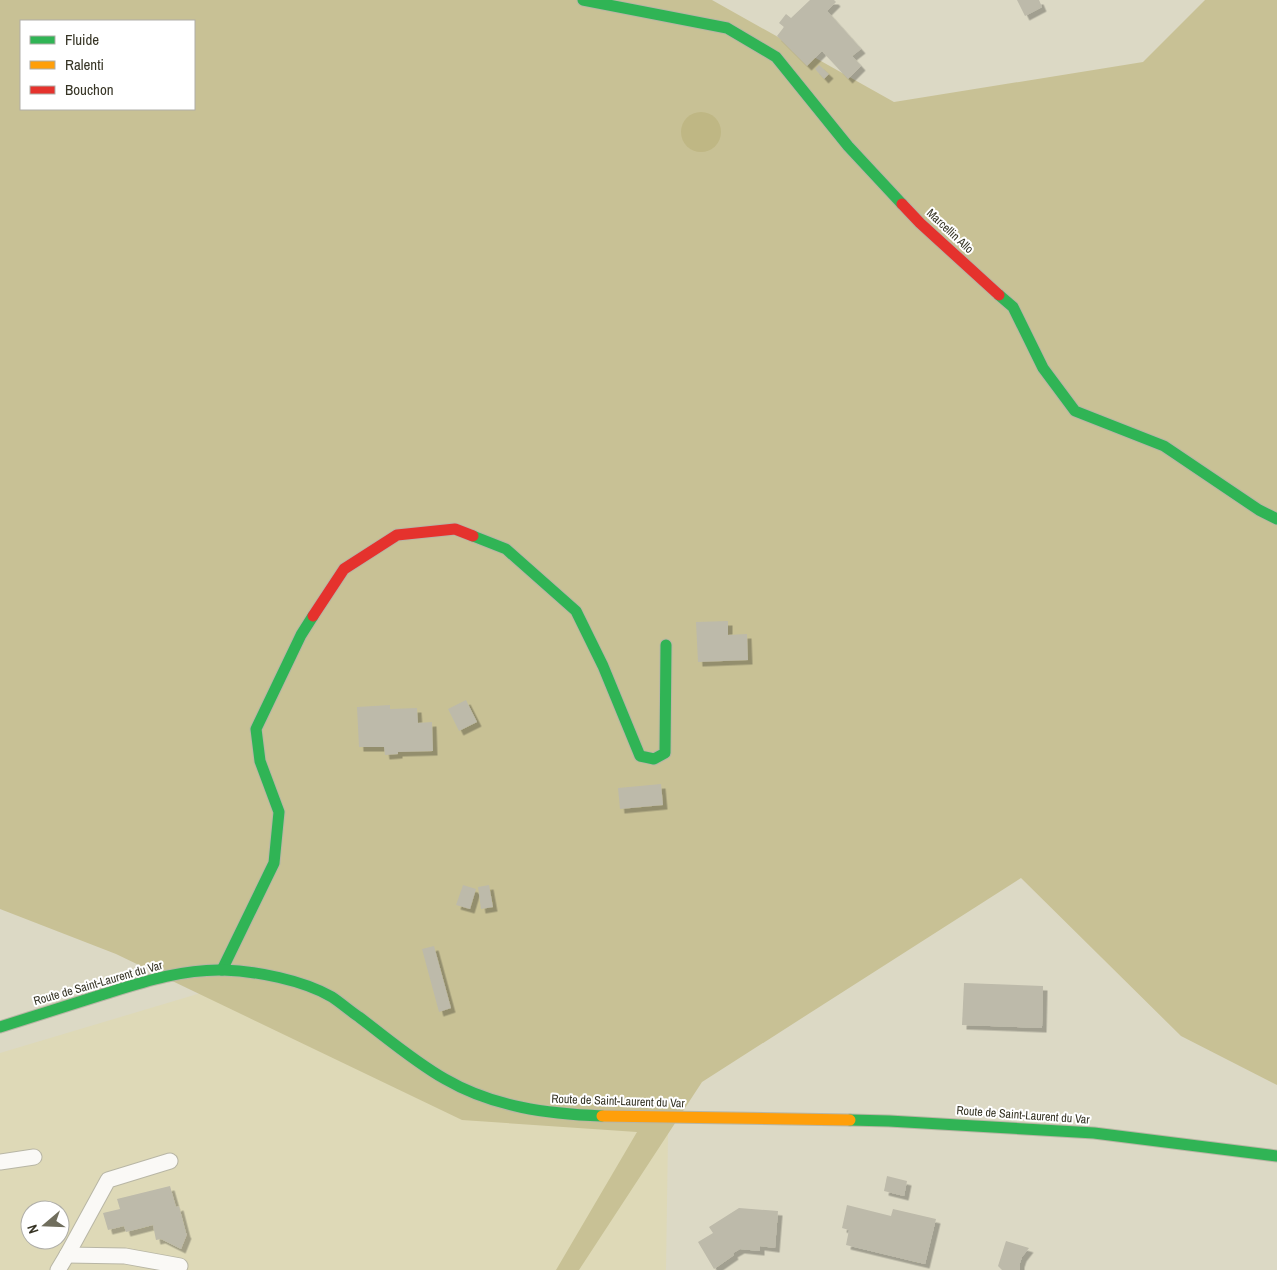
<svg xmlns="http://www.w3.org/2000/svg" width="1277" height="1270" font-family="'Archivo Narrow',sans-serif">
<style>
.built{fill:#ded9b7;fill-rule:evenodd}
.forest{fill:#c8c195;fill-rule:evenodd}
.water{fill:#bfb784}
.building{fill:#bdbaaa;filter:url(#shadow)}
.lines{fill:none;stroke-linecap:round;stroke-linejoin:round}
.lane-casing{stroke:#b8b6a5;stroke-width:17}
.fast-casing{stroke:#b8b6a5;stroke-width:13}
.slow-casing{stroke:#b8b6a5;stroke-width:13}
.jam-casing{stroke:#b8b6a5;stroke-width:13}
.lane{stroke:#faf9f6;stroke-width:15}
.fast{stroke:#30b455;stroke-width:11}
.slow{stroke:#ff9f0a;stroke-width:11}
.jam{stroke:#e5322d;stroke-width:11}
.labels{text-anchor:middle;stroke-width:4;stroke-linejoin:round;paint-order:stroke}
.street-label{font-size:12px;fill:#363425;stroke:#fff}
</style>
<defs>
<filter id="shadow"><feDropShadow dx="4.5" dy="4.5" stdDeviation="0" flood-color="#0004"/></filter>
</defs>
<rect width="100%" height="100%" fill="#dcd9c5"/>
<path class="built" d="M221 987 668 1133 666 1270H0V1053ZM30 1210H60V1240H30Z"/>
<path class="forest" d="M0 0H712L894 102 1143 62 1205 0H1277V1085L1181 1036 1021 878 702 1082 579 1270H556L637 1132 462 1120 116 954 0 909ZM21 21H194V109H21Z"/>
<circle class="water" cx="701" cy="132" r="20"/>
<g class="building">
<path d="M810 0H834L836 2 827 11 861 49 852 56 861 66 848 79 822 51 807 66 777 36 784 27 779 23 786 14 791 18Z"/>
<path d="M1017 0H1039L1042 7 1025 16Z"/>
<path d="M819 65 829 74 824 79 815 69Z"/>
<path d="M728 621V635L747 634 748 660 698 662 696 622Z"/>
<path d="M466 700 477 722 459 731 448 709Z"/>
<path d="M390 705V709L417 708 418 723 432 722 433 751 398 752V754L385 755 384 747H359L357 707Z"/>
<path d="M661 784 663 805 620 809 618 788Z"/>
<path d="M463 885 476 889 470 909 456 905Z"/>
<path d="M489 885 493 907 481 909 478 887Z"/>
<path d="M434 946 451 1008 439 1012 422 949Z"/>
<path d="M964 983 1043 986 1042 1028 962 1025Z"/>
<path d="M887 1176 907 1181 904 1196 884 1191Z"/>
<path d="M170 1186 176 1207 179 1206 186 1233 187 1234 181 1249 161 1239 156 1240 153 1225 126 1232 124 1226 108 1230 103 1213 120 1209 117 1199Z"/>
<path d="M847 1205 891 1216 893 1209 936 1219 925 1264 846 1245 849 1230 842 1228Z"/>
<path d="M739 1208 778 1211 775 1248 760 1246V1251L740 1249 733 1253 734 1255 714 1269 698 1242 713 1233 709 1227Z"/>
<path d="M1006 1241 1029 1248 1022 1257 1020 1263V1270H1002L998 1266Z"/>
</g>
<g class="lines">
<g class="lane-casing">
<g id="lane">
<path d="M0 1162 34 1157"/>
<path d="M67 1255 125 1256 180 1266"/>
<path d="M58 1270 67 1255 108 1180 170 1161"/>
</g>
</g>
<g class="fast-casing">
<g id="fast">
<path d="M583 0 727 28 776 57 848 146 902 204"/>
<path d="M999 295 1013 307 1043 368 1075 411 1164 446 1259 510 1277 519"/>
<path d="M473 536 506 549 576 611 603 666 640 756 654 759 665 753 666 645"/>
<path d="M222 970 274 863 279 812 260 761 256 729 301 635 313 616"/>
<path d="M0 1027C34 1016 67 1006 101 995 140 983 181 969 223 970 256 971 303 980 332 997 341 1003 350 1011 359 1017 387 1038 415 1062 445 1079 493 1107 548 1114 602 1116"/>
<path d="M850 1120 889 1121 1094 1133 1277 1156"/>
</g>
</g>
<g class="slow-casing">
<path id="slow" d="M602 1116 850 1120"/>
</g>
<g class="jam-casing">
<g id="jam">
<path d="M902 204 920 223 999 295"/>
<path d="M313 616 344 569 397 535 455 529 473 536"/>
</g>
</g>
<use href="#lane" class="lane"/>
<use href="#fast" class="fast"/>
<use href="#slow" class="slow"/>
<use href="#jam" class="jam"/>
</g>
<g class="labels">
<g class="street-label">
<text transform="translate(950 231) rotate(43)" y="4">Marcellin Allo</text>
<text transform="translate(98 983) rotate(-16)" y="4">Route de Saint-Laurent du Var</text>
<text transform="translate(618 1101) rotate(2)" y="4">Route de Saint-Laurent du Var</text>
<text transform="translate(1023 1115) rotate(4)" y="4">Route de Saint-Laurent du Var</text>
</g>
</g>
<rect x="20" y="20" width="175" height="90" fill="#ffffff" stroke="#afaea8"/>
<rect x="30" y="36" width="25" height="8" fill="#30b455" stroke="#afaea8"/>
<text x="65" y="45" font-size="15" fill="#363425">Fluide</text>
<rect x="30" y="61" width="25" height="8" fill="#ff9f0a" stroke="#afaea8"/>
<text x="65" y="70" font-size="15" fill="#363425">Ralenti</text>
<rect x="30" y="86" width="25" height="8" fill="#e5322d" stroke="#afaea8"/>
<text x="65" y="95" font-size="15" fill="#363425">Bouchon</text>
<g transform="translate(45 1225) rotate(251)"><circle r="24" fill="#ffffff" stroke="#afaea8"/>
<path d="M0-4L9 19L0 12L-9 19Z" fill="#706e5d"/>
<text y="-8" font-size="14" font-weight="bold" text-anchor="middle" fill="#363425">N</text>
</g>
</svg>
